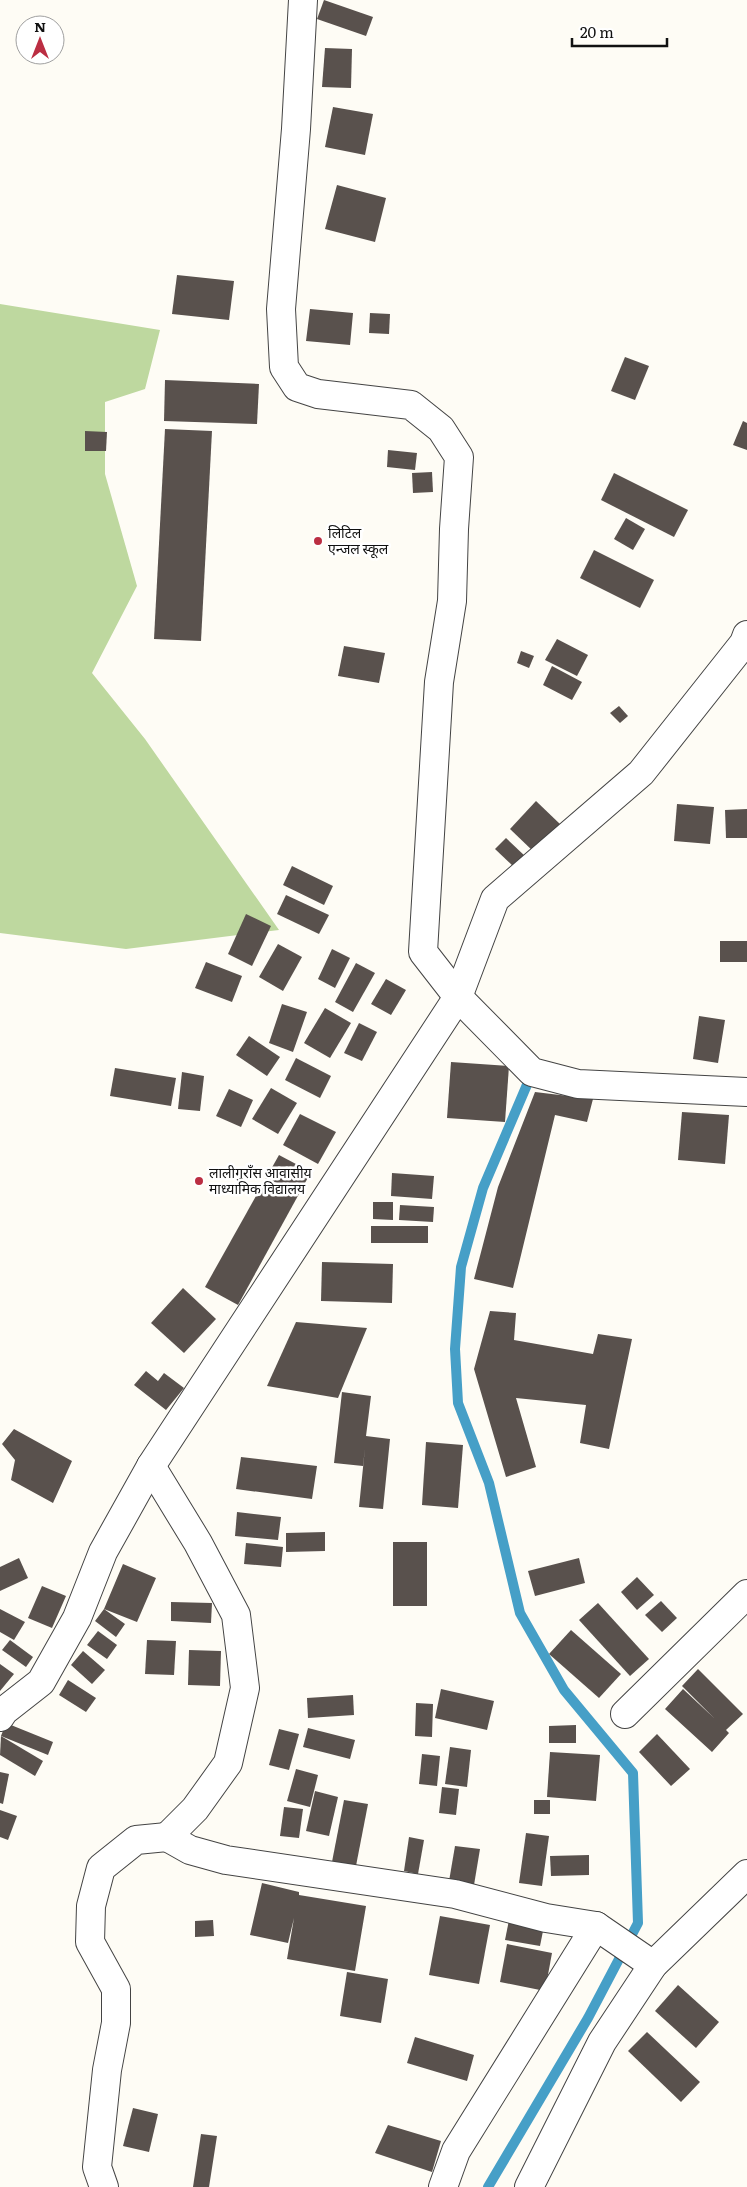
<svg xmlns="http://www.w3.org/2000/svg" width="747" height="2187" font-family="Literata,'Noto Sans Devanagari',serif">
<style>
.forest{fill:#bed89f}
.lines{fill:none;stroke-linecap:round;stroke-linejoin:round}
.stream{stroke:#469fc7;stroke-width:10}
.building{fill:#59514d}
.minor-casing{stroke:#444;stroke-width:30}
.minor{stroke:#fff;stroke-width:28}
.poi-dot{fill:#bb2e42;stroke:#fff;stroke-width:2}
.labels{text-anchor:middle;stroke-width:5;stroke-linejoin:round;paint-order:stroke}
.poi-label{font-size:14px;fill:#111;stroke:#fff;text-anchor:start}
</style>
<rect width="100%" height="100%" fill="#fefcf5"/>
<path class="forest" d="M0 304 160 330 145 389 105 402V474L137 586 92 673 145 739 279 930 126 949 0 933Z"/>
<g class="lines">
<path class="stream" d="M488 2187 588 2018 638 1923 633 1773 564 1690 520 1613 489 1483 458 1403 455 1349 461 1267 483 1188 532 1073"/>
</g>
<g class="building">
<path d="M324 0 373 17 366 36 317 19Z"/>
<path d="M325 48 352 49 351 88 322 87Z"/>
<path d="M333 107 373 114 365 155 325 147Z"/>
<path d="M337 185 386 198 375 242 325 229Z"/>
<path d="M177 275 234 281 229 320 172 314Z"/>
<path d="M310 309 353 313 350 345 306 341Z"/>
<path d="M370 313 390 314 389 334 369 333Z"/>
<path d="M625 357 649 366 635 400 611 391Z"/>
<path d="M165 380 259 384 257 424 164 421Z"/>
<path d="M743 421 747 423V450L733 445Z"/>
<path d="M165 429 212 431 201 641 154 639Z"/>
<path d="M85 431 107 432 106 451H85Z"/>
<path d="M388 450 417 453 415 470 387 467Z"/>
<path d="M432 472 433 492 413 493 412 473Z"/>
<path d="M614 473 688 510 674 537 601 500Z"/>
<path d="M626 518 645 529 633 550 614 539Z"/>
<path d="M594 550 654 580 640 608 580 578Z"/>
<path d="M557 639 588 655 577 676 545 660Z"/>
<path d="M344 646 385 653 379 683 338 676Z"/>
<path d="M521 651 534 656 529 668 517 663Z"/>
<path d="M552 666 582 682 572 700 543 685Z"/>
<path d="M619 706 628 716 620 723 610 713Z"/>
<path d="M536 801 561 825 535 853 510 829Z"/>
<path d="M677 804 714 807 710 844 674 841Z"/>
<path d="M747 809V838H726L725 810Z"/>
<path d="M506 838 526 857 515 868 495 849Z"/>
<path d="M292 866 333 886 324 905 283 885Z"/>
<path d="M286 895 329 915 319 934 277 914Z"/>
<path d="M246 914 271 926 252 966 228 954Z"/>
<rect x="720" y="941" width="27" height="21"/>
<path d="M278 944 302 957 283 991 259 977Z"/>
<path d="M332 949 350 958 335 988 318 979Z"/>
<path d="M206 962 242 976 232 1002 195 988Z"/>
<path d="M356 963 375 973 353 1012 335 1002Z"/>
<path d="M386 979 406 990 391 1015 371 1004Z"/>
<path d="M282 1004 307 1012 293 1052 269 1043Z"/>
<path d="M325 1008 351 1023 330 1058 304 1043Z"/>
<path d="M699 1016 725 1020 718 1063 693 1059Z"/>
<path d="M359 1023 377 1032 362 1061 344 1053Z"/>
<path d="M249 1036 280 1057 267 1076 236 1055Z"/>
<path d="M296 1058 331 1076 320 1098 285 1080Z"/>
<path d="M451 1062 509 1066 505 1122 447 1118Z"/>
<path d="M115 1068 176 1078 171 1106 110 1096Z"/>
<path d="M182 1072 204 1076 200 1111 178 1109Z"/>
<path d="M271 1088 297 1103 278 1134 252 1119Z"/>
<path d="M229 1089 253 1100 241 1127 216 1116Z"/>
<path d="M535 1092 593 1099 587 1122 555 1115 513 1288 474 1279 498 1187Z"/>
<path d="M682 1112 729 1115 725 1164 678 1160Z"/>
<path d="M300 1114 336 1132 318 1164 283 1145Z"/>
<path d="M279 1155 311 1172 238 1305 205 1287Z"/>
<path d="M392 1173 434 1176 432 1199 391 1196Z"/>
<path d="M373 1202H393V1220L373 1219Z"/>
<path d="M400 1205 434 1207 433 1222 399 1220Z"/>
<rect x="371" y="1226" width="57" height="17"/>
<path d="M322 1262 393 1264 392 1303 321 1301Z"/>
<path d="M183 1288 216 1319 184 1353 151 1323Z"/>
<path d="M490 1311 516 1313 514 1340 593 1354 598 1334 632 1339 609 1449 580 1443 586 1405 516 1398 536 1467 506 1477 474 1369Z"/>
<path d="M296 1322 367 1328 338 1398 267 1386Z"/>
<path d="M146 1371 158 1381 164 1373 184 1388 166 1410 134 1385Z"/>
<path d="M342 1392 371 1396 366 1436 390 1439 383 1509 359 1507 365 1448 363 1466 334 1463Z"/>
<path d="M14 1429 72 1461 53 1503 11 1480 15 1460 2 1444Z"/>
<path d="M426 1442 463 1445 458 1508 422 1505Z"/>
<path d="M241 1457 317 1466 312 1499 236 1489Z"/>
<path d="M237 1512 281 1517 278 1540 235 1536Z"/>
<path d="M325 1532V1551L286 1552V1533Z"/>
<rect x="393" y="1542" width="34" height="64"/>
<path d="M246 1543 283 1547 281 1567 244 1564Z"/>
<path d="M19 1558 28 1578 0 1591V1567Z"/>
<path d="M579 1558 585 1583 535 1596 528 1571Z"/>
<path d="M123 1564 156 1578 137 1622 104 1609 125 1624 116 1637 95 1621 104 1609Z"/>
<path d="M637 1577 654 1595 637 1610 621 1592Z"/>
<path d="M42 1586 66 1596 52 1628 28 1618Z"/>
<path d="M661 1601 677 1618 662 1632 645 1615Z"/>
<path d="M171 1602 212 1603 211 1623 171 1621Z"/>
<path d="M598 1603 649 1659 630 1676 579 1620Z"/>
<path d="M0 1609 25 1622 14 1640 0 1632Z"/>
<path d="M571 1630 621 1674 599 1698 549 1654Z"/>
<path d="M98 1631 117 1645 107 1659 87 1645Z"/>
<path d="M10 1640 33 1657 26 1667 2 1650Z"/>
<path d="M147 1640 176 1641 174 1675 145 1674Z"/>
<path d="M189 1650 221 1651 220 1686 188 1685Z"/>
<path d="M83 1651 105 1670 92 1684 71 1665Z"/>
<path d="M0 1664 14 1674 0 1691Z"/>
<path d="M698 1669 743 1714 726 1730 729 1733 712 1752 665 1709 683 1689 714 1718 682 1686Z"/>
<path d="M68 1680 96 1698 86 1712 59 1695Z"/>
<path d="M441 1689 494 1701 487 1730 435 1718Z"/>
<path d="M353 1695 354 1715 308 1718 307 1698Z"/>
<path d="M416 1703 433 1704 432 1737 415 1736Z"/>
<path d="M6 1723 53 1742 48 1755 1 1736Z"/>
<path d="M576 1725V1743H549V1726Z"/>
<path d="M308 1728 355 1740 350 1759 303 1747Z"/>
<path d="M279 1729 299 1734 289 1770 269 1765Z"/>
<path d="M657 1734 690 1769 671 1786 639 1752Z"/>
<path d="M1 1736 43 1761 35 1776 0 1755Z"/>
<path d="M450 1747 471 1750 467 1787 445 1784Z"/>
<path d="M550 1752 600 1755 596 1801 547 1797Z"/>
<path d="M422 1754 440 1756 437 1786 419 1784Z"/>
<path d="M296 1769 318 1775 310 1807 287 1801Z"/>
<path d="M0 1772 9 1774 3 1804 0 1803Z"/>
<path d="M442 1787 459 1789 456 1815 439 1813Z"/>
<path d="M315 1791 338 1797 329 1836 306 1831Z"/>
<path d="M344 1800 368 1804 355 1871 331 1867Z"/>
<rect x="534" y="1800" width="16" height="14"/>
<path d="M284 1807 303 1809 299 1838 280 1836Z"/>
<path d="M0 1810 17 1816 8 1840 0 1837Z"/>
<path d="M526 1833 549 1836 542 1886 519 1883Z"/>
<path d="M409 1837 424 1840 418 1874 404 1871Z"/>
<path d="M455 1846 480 1849 473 1891 448 1887Z"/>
<path d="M589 1855V1875L551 1876 550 1856Z"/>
<path d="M262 1883 299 1892V1895L366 1906 355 1971 287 1959 294 1918 288 1943 250 1935Z"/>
<path d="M440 1916 490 1925 479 1984 429 1975Z"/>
<path d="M213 1920 214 1936 195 1937V1921Z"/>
<path d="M509 1920 544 1926 540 1946 505 1940Z"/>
<path d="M507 1944 552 1953 545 1991 500 1982Z"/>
<path d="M347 1972 388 1979 381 2023 340 2016Z"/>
<path d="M678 1985 719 2022 696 2048 655 2011Z"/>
<path d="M647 2032 700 2082 681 2102 628 2051Z"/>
<path d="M415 2037 474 2055 467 2081 407 2063Z"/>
<path d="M133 2108 158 2114 149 2152 123 2146Z"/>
<path d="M388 2125 441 2141 432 2172 375 2153Z"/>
<path d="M201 2134 217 2136 209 2187H193Z"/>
</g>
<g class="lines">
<g class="minor-casing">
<g id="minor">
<path d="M303 0 296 129 281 309 284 367 297 387 318 394 411 405 441 429 459 457 454 529 452 601 439 682 423 952 458 997 532 1072 578 1084 747 1092"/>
<path d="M151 1466 198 1543 236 1615 245 1688 228 1763 195 1809 167 1837 190 1850 226 1860 455 1894 546 1918 596 1926 653 1965"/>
<path d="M625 1714 747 1594"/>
<path d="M0 1717 4 1711 41 1682 77 1618 103 1552 151 1466 458 997 495 899 641 773 744 643 747 635"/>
<path d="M104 2187 97 2167 107 2070 116 2023V1989L90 1942 91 1906 101 1868 136 1840 167 1837"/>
<path d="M443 2187 456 2151 596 1926"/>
<path d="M529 2187 602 2042 653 1965 747 1874"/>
</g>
</g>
<use href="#minor" class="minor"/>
</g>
<g class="poi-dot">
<circle cx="318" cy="541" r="5"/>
<circle cx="199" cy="1181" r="5"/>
</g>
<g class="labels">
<g class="poi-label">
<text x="328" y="538">लिटिल<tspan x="328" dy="16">एन्जल स्कूल</tspan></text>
<text x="209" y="1178">लालीगुराँस आवासीय<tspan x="209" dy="16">माध्यामिक विद्यालय</tspan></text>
</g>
</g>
<g transform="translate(40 40)"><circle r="24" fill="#ffffff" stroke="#a0a0a0"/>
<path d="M0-4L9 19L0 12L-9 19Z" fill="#bb2e42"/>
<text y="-8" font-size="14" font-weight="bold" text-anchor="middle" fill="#111111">N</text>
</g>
<path d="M572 38v8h95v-8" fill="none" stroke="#111111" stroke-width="2.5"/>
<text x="580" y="38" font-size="15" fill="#111111" stroke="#ffffff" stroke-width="4" paint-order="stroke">20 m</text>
</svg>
